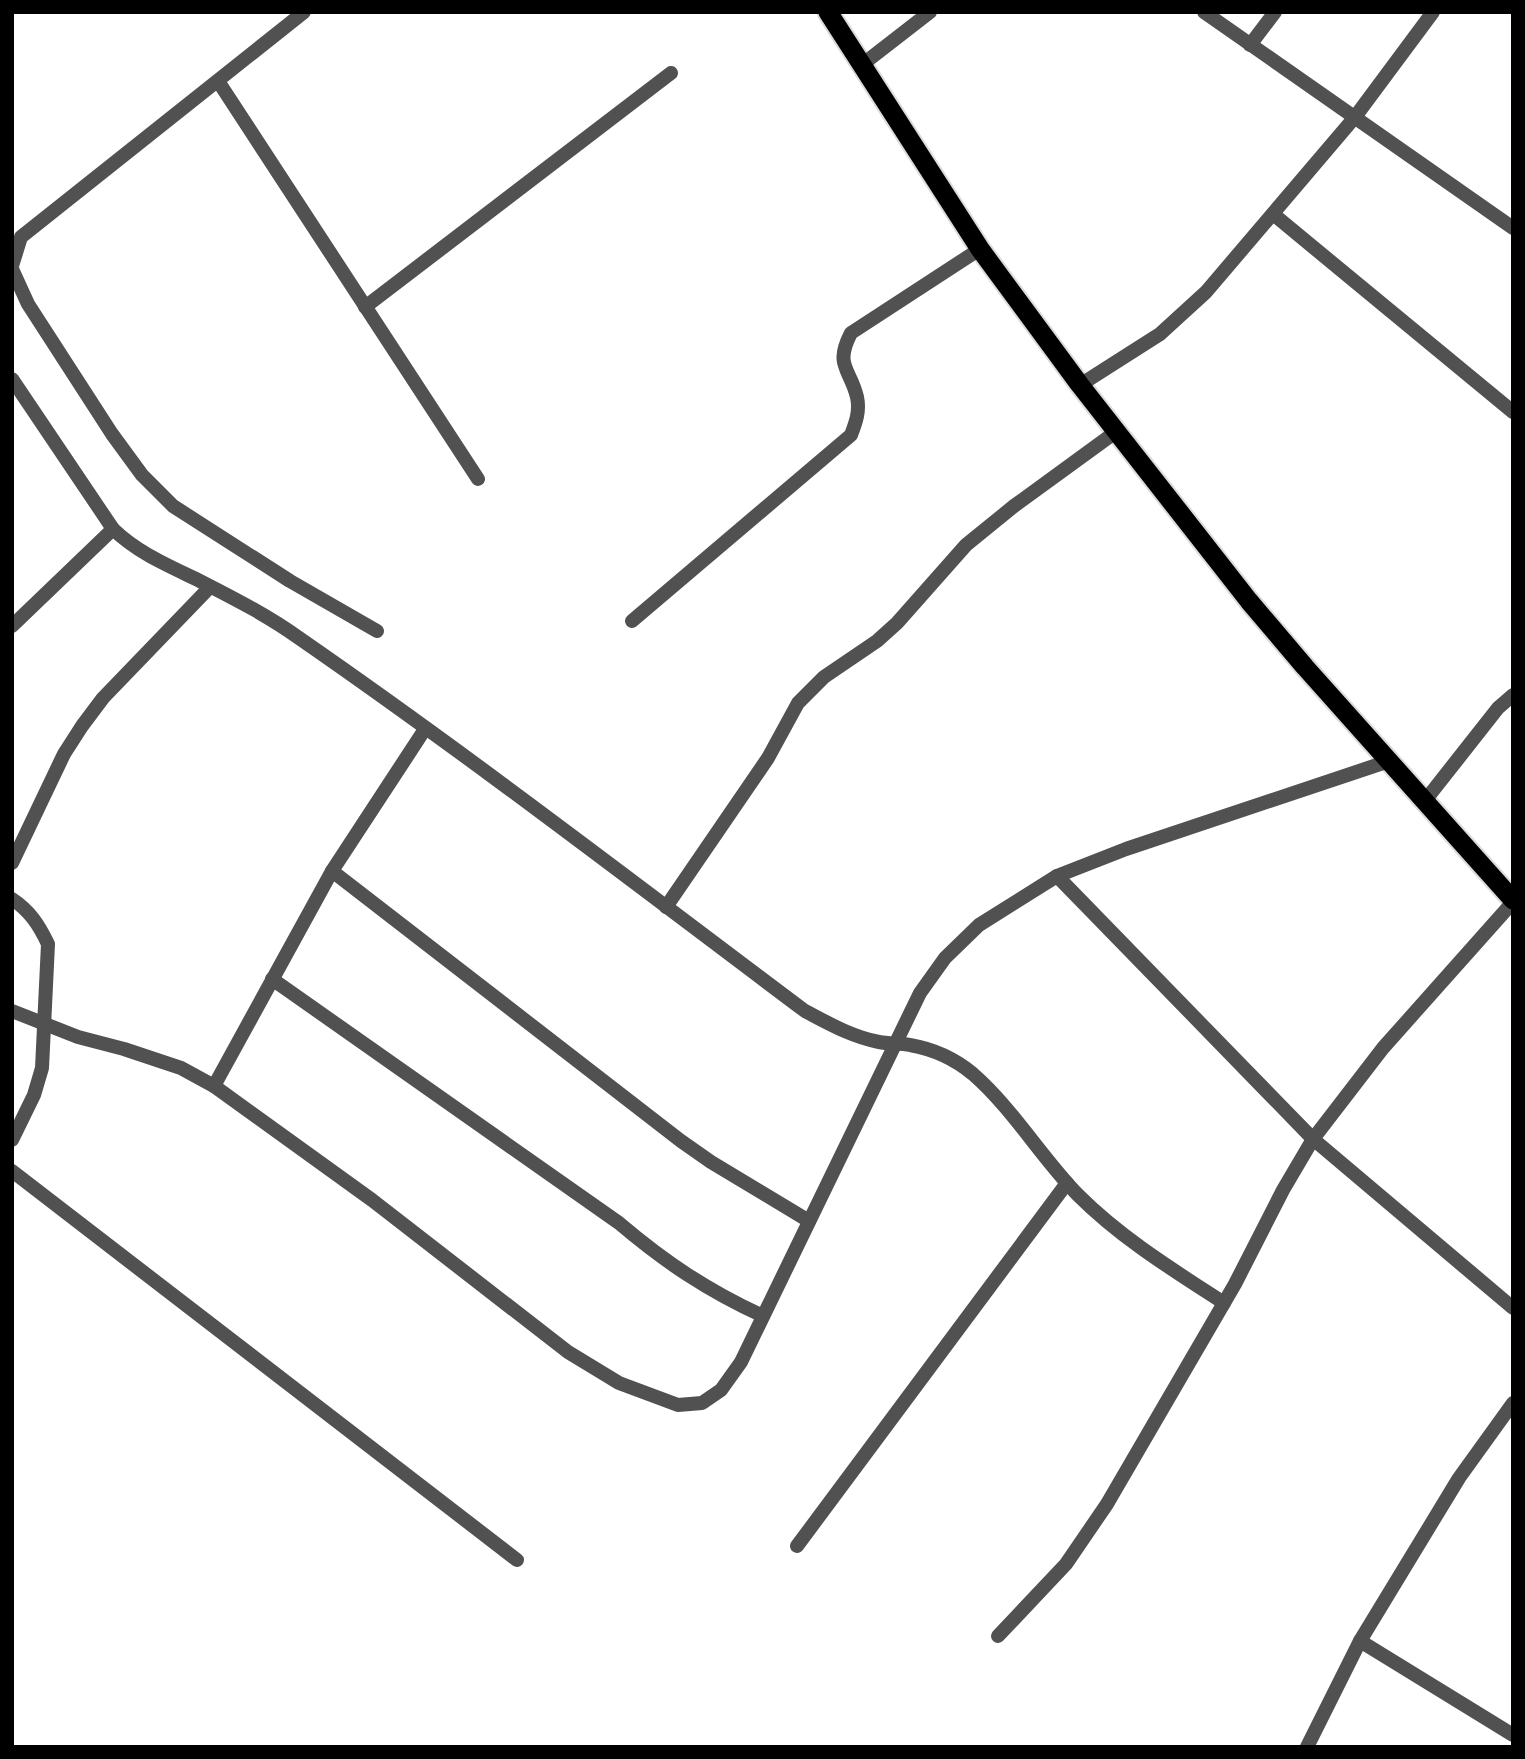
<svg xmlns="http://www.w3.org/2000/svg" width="1525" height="1759" font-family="Inter,sans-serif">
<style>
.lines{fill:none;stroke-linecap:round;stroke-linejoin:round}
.trunk-casing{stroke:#dbdbdb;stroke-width:23}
.service{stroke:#515151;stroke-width:14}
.minor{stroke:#515151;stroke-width:14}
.trunk{stroke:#000;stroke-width:19}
</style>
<rect width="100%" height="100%" fill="#fff"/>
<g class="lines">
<g class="trunk-casing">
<path id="trunk" d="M828 12 980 249 1080 385 1249 601 1305 667 1513 900"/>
</g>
<g class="service">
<path d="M218 81 478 479"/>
<path d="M12 266 21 237 304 12"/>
<path d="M12 269 28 304 112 434 142 475 173 506 290 581 377 631"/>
<path d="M365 307 671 73"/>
</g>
<g class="minor">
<path d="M1204 12 1513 228"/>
<path d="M1250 45 1275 12"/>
<path d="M863 64 930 12"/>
<path d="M1273 214 1513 412"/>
<path d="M12 379 113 529C138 553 167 565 198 580 233 598 267 615 299 638 471 757 637 885 805 1011 828 1023 852 1037 879 1042 889 1044 900 1043 910 1045 933 1049 955 1059 973 1074 1013 1109 1041 1157 1078 1195 1121 1238 1173 1270 1224 1303"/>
<path d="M1080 385 1160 334 1206 292 1355 117 1433 12"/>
<path d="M632 621 851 435C856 422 860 411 857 397 850 368 834 366 851 333L980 249"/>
<path d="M12 626 113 529"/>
<path d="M1424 802 1498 708 1513 695"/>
<path d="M12 863 64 754 82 726 103 698 210 587"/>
<path d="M332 871 681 1141 711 1162 809 1221"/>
<path d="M1057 876 1313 1139 1513 1308"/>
<path d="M12 899C30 911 39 925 48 944L42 1068 34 1095 12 1140"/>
<path d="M666 907 768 758 798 703 824 677 877 641 897 623 966 545 1014 506 1117 431"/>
<path d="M272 979 619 1223C665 1262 708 1291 763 1316"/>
<path d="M12 1011 78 1037 124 1049 181 1068 214 1086 372 1200 568 1352 619 1383 678 1405 702 1403 721 1390 741 1362 920 993 945 958 979 925 1057 876 1126 849 1389 761"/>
<path d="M214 1086 332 871 425 729"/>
<path d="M12 1171 517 1560"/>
<path d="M797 1546 1067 1183"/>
<path d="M998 1636 1066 1564 1107 1504 1235 1284 1283 1190 1313 1139 1383 1048 1513 902"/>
<path d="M1360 1641 1513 1735"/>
<path d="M1307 1747 1360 1641 1459 1478 1513 1403"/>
</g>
<use href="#trunk" class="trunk"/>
</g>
<rect width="1525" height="1759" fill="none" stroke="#000000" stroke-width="28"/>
</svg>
